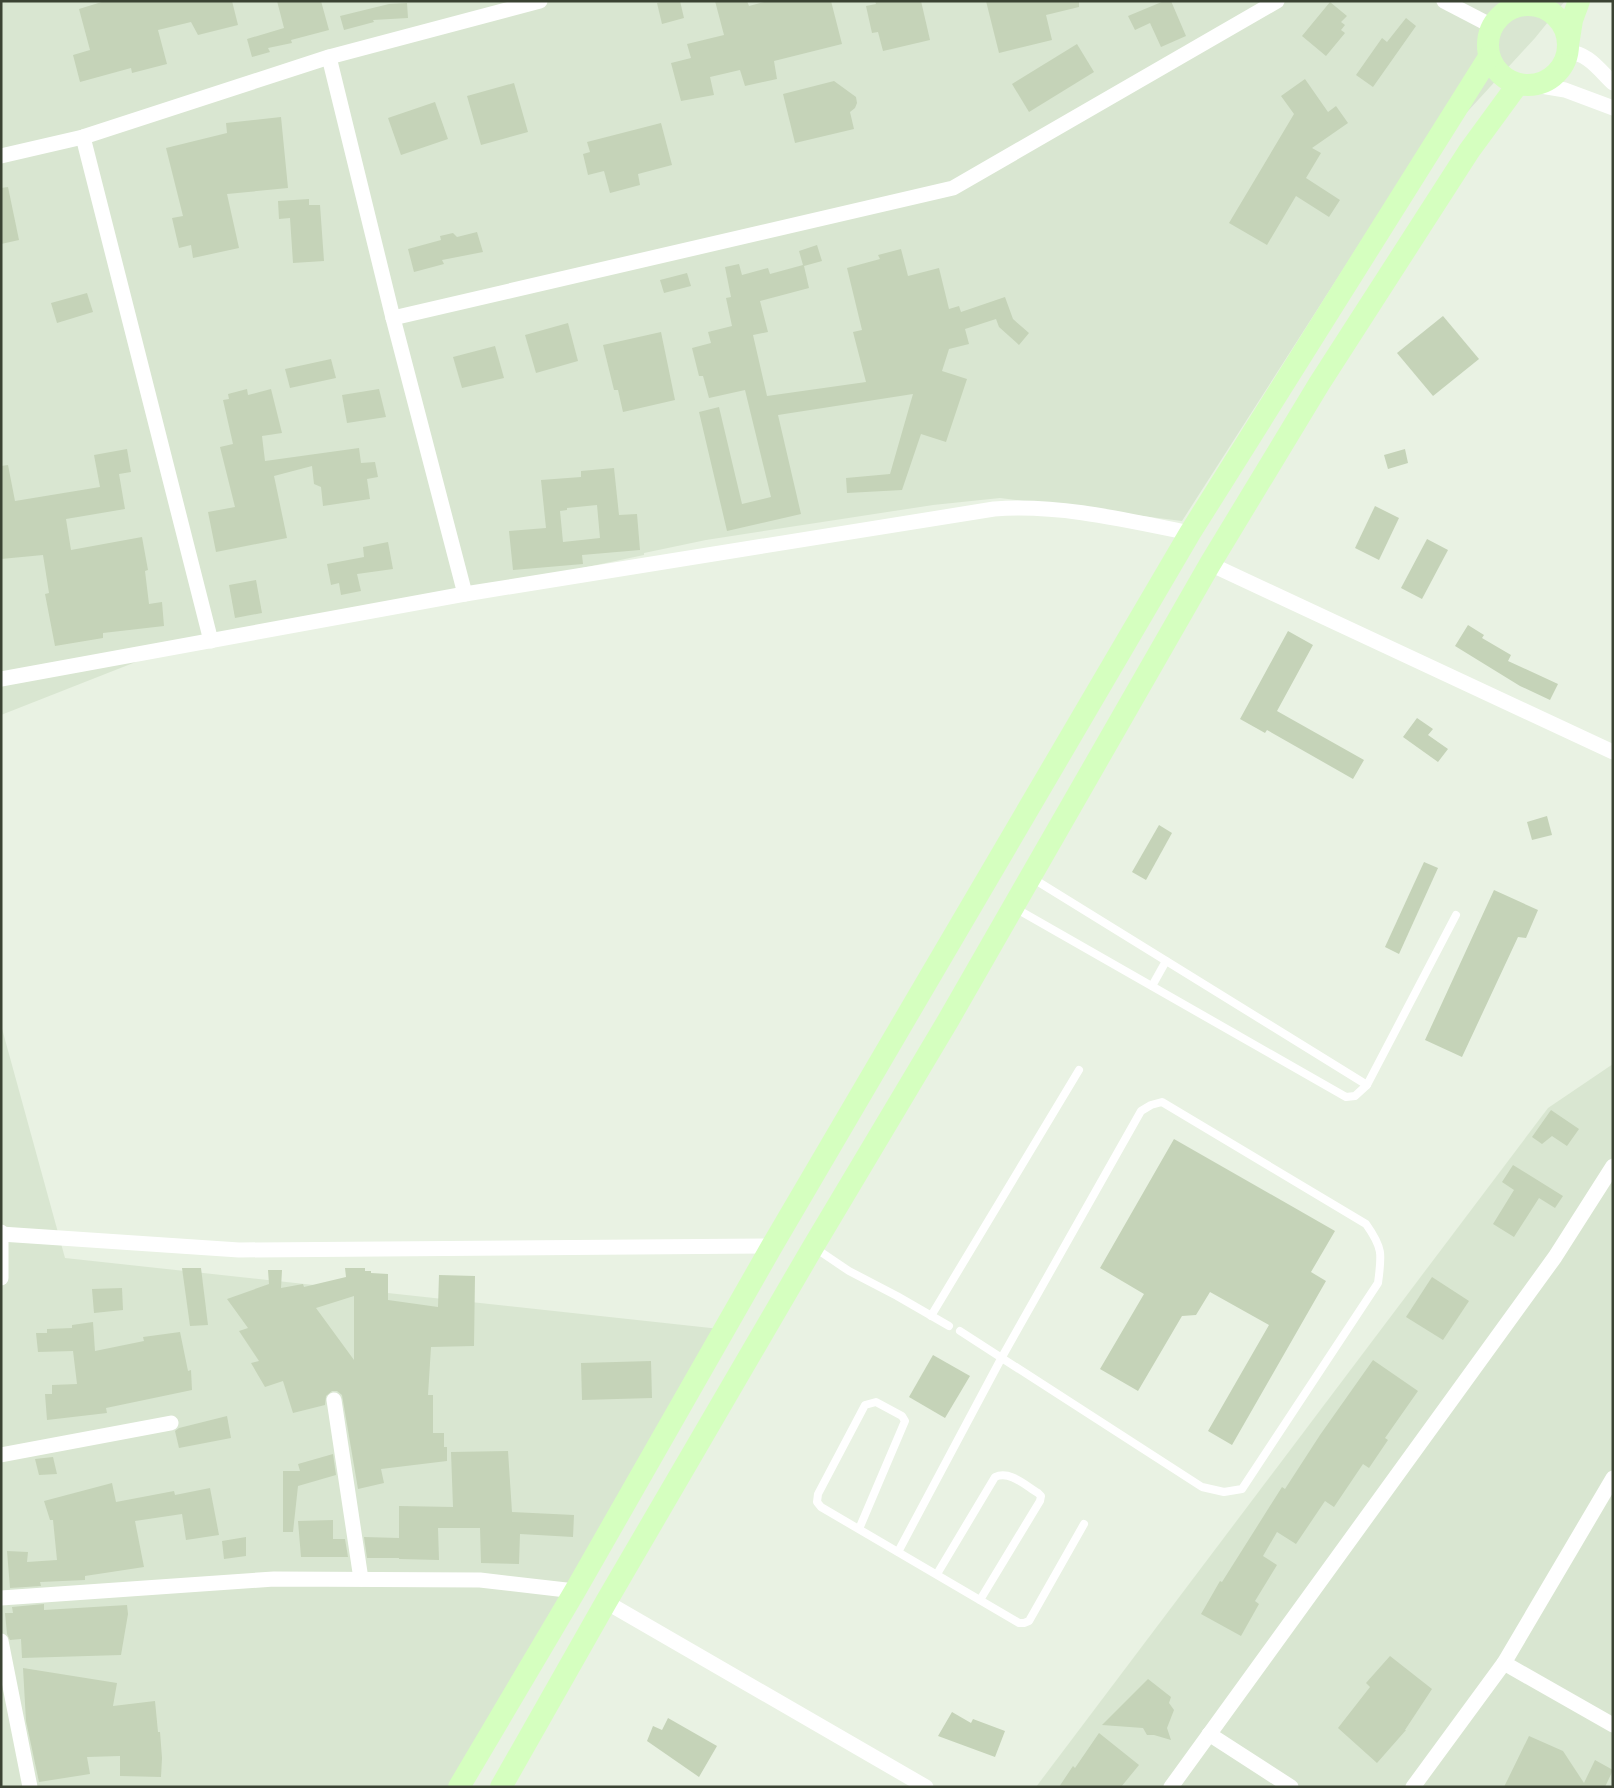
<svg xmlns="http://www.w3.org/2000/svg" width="1614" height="1788" font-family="Karla,sans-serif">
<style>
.residential{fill:#d9e6d1}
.building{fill:#c5d3b8;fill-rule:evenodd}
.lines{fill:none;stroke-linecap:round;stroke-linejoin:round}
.lane{stroke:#fff;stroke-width:8}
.street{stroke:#fff;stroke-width:15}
.secondary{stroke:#d5ffbf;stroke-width:22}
</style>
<rect width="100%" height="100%" fill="#e9f2e3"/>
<g class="residential">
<path d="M1 1H1565L1535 38 1390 196 1182 521 1000 498 933 505 706 540 644 553V555L525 580 151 656 1 715Z"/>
<path d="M1 1025 65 1258 720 1329 454 1787H1Z"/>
<path d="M1613 1064V1787H1036L1548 1108Z"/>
</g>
<g class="building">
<path d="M105 1H232L238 25 198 35 191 22 158 30 167 64 132 73 131 68 80 82 73 55 90 50 79 9Z"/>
<path d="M277 1H321L329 30 291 40 292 43 268 48 270 52 252 57 247 39 284 28Z"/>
<path d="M665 1H680L684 18 662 24 657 3Z"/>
<path d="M715 1H747L749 6 768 1H831L842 44 774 61 777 79 745 86 740 70 710 77 714 95 681 101 671 63 691 58 687 44 724 35Z"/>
<path d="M875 1H921L930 40 883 51 878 32 872 33 866 6 876 4Z"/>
<path d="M986 1H1079V7L1046 15 1052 40 999 53Z"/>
<path d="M1164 1H1171L1186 36 1161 47 1150 23 1135 30 1128 16Z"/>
<path d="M1330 2 1347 16 1341 22 1345 25 1341 30 1345 33 1326 56 1302 36Z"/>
<path d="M407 3 408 18 373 20 374 22 344 30 340 16 389 4Z"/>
<path d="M1406 18 1416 26 1373 87 1356 75 1382 38 1387 42Z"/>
<path d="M1077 44 1094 72 1029 112 1012 84Z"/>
<path d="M1305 79 1328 112 1336 106 1348 123 1312 148 1321 153 1306 178 1340 200 1329 217 1296 196 1267 245 1229 223 1294 114 1281 96Z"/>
<path d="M834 81 856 97 857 103 855 108 850 112 854 129 795 143 783 94Z"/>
<path d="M514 83 528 132 481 145 467 96Z"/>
<path d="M435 102 448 139 401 155 388 118Z"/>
<path d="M281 117 288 188 227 194 239 248 193 258 191 245 179 248 172 218 183 216 166 148 227 133 226 123Z"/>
<path d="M661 123 672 165 638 174 640 185 610 193 604 171 588 175 583 154 590 152 587 142Z"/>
<path d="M8 187 19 240 1 244V188Z"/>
<path d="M309 199V205H320L324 261 293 263 290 218 279 219 278 201Z"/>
<path d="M477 232 483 252 442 260 444 264 414 272 408 249 441 240 440 236 453 233 457 237Z"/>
<path d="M817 245 822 261 804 266 809 288 760 301 768 332 753 335 767 396 866 382 853 332 862 330 847 268 880 259 878 255 901 249 908 276 939 268 949 309 959 306 961 312 1005 297 1013 319 1029 333 1019 345 999 327 996 319 965 329 969 344 949 349 942 371 967 379 946 442 921 434 902 490 847 493 846 478 890 474 913 394 778 415 801 514 727 531 699 412 719 407 742 504 771 497 745 390 709 398 703 376H699L692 348 711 343 708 332 732 326 726 298 731 297 725 267 739 264 742 275 768 268 770 274 803 265 799 251Z"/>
<path d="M687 273 691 286 664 293 660 280Z"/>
<path d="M87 293 93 312 57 323 51 303Z"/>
<path d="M1443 316 1479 359 1433 396 1397 353Z"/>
<path d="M568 323 578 361 536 373 525 335Z"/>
<path d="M661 332 675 400 623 412 618 390H614L603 345Z"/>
<path d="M495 346 504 378 462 388 453 357Z"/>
<path d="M331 359 336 378 290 388 285 369Z"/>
<path d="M247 389 248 395 271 389 282 433 262 436 265 461 359 448 361 463 375 462 378 477 367 479 370 499 323 506 321 487 314 484 312 466 274 476 287 538 216 552 208 512 235 507 220 447 233 444 223 400 229 399 228 394Z"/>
<path d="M379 389 386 417 347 423 342 395Z"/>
<path d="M127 449 131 472 119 474 125 509 66 519 71 550 142 537 148 570 145 571 149 604 162 602 164 626 103 633V638L55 646 45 594 49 593 43 555 1 559V466L8 465 15 501 100 487 94 455Z"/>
<path d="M1405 449 1408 463 1388 469 1384 455Z"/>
<path d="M614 468 619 515 637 514 640 550 582 555 583 564 513 570 509 531 546 528 541 480 581 477V471ZM597 505 600 538 563 542 560 511 567 510V508Z"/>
<path d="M1375 506 1399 518 1379 560 1355 548Z"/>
<path d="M1427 539 1448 550 1422 599 1401 588Z"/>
<path d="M388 542 393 569 357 574 361 591 341 595 339 583 331 585 327 564 364 557 363 547Z"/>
<path d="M256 580 262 613 235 618 229 585Z"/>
<path d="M1468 625 1484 635 1482 638 1511 655 1508 661 1558 684 1550 700 1520 686 1455 646Z"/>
<path d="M1288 631 1313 645 1277 711 1364 760 1353 779 1267 730 1265 733 1240 719Z"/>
<path d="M1417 718 1433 729 1428 735 1448 749 1438 762 1403 737Z"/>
<path d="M1547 816 1552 835 1532 840 1527 822Z"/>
<path d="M1159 825 1172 833 1146 880 1132 872Z"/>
<path d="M1424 862 1438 868 1399 954 1385 947Z"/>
<path d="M1494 890 1538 910 1526 938 1518 937 1462 1057 1425 1040Z"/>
<path d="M1551 1110 1579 1129 1567 1146 1552 1136 1542 1144 1532 1137Z"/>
<path d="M1174 1139 1335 1231 1311 1272 1326 1281 1232 1445 1208 1431 1269 1325 1210 1292 1196 1315 1182 1316 1138 1391 1100 1369 1144 1294 1100 1268Z"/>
<path d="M1513 1165 1563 1196 1555 1208 1539 1198 1514 1237 1493 1224 1514 1190 1502 1182Z"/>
<path d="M182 1268H201L208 1325 190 1326Z"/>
<path d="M345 1268H365V1271H371V1273L388 1274V1300L438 1307 439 1275 475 1276 474 1346 431 1347 428 1395H433V1433H444V1447H447V1461L381 1469 384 1483 358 1489 342 1395 337 1391H332L326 1396 325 1405 293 1413 283 1381 265 1387 251 1363 259 1361 239 1331 248 1328 227 1299 269 1284 268 1270H282L281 1288 303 1284 304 1287 346 1277ZM354 1296V1360L316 1308Z"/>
<path d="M1432 1277 1469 1301 1443 1340 1406 1317Z"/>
<path d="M122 1288 123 1310 94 1313 92 1289Z"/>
<path d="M93 1322 95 1351 144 1341 143 1337 180 1332 188 1371 191 1370 192 1390 106 1408 107 1413 47 1420 45 1394H52V1385L77 1384 73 1351 38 1352 36 1333H47V1329L72 1328V1325Z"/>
<path d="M933 1355 970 1376 945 1418 909 1397Z"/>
<path d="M1373 1360 1418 1391 1385 1438 1388 1440 1369 1468 1363 1464 1334 1507 1325 1501 1296 1544 1277 1532 1263 1556 1277 1565 1255 1601 1259 1604 1241 1636 1201 1614 1220 1581 1222 1582 1282 1487 1285 1489 1320 1435Z"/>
<path d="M651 1361 652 1398 582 1400 581 1363Z"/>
<path d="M227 1416 231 1438 179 1448 175 1431 179 1428Z"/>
<path d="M508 1451 512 1512 574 1515 573 1537 520 1534 519 1564 481 1563 480 1528H438L439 1560 399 1559V1558H367L364 1537 399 1538V1506L453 1507 451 1452Z"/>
<path d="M333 1454 336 1475 298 1486 293 1532H283V1471H300L298 1464Z"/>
<path d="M53 1457 57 1474 39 1475 35 1459Z"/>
<path d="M112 1483 116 1502 174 1491 175 1495 210 1488 219 1535 186 1540 182 1514 135 1521 144 1567 85 1576V1580L40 1582 41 1586 10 1588 7 1551 28 1552 27 1562 57 1560 53 1520H50L44 1501Z"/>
<path d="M333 1520V1539H345L348 1557H301L298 1521Z"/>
<path d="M246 1537V1556L224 1559 222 1541Z"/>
<path d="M44 1604V1610L127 1605 128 1614 121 1655 22 1658 21 1639 10 1640 7 1634 5 1613H13L12 1607Z"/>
<path d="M1390 1656 1432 1689 1405 1730H1406L1377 1763 1338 1728 1370 1687 1366 1683Z"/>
<path d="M23 1668 117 1683 113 1706 155 1701 158 1732H160L162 1758 161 1777 120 1776V1756L87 1757 90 1774 39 1782 26 1721Z"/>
<path d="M1148 1679 1171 1697 1169 1703 1174 1710 1167 1728 1171 1740 1154 1735H1147L1143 1728 1102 1725Z"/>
<path d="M952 1712 971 1723 973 1719 1005 1731 995 1757 938 1736Z"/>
<path d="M668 1718 717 1746 699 1777 647 1741 653 1726 662 1730Z"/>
<path d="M1099 1733 1139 1765 1121 1787H1059L1073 1766 1075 1768Z"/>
<path d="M1529 1736 1563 1751 1584 1783 1595 1760 1613 1770 1605 1787H1504Z"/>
</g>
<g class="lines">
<g class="lane">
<path d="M1032 878 1367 1085"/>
<path d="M1015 908 1346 1097 1355 1096 1367 1085 1456 915"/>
<path d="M1152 986 1166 961"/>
<path d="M815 1248 849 1271 897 1296 949 1326"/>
<path d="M931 1316 1079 1070"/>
<path d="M859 1529 905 1421 902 1416 876 1402 865 1405 818 1494 817 1502 821 1507 1019 1623H1024L1029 1621 1084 1524"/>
<path d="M898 1552 1002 1357 1141 1111 1151 1105 1162 1102 1366 1224C1383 1248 1382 1254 1378 1283L1242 1489 1224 1492 1202 1487 960 1331"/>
<path d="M937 1574 995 1477C1010 1470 1026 1486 1038 1493L1041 1496 1040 1501 980 1600"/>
</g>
<g class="street">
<path d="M1444 1 1492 26"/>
<path d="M1567 53C1587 51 1600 71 1613 83"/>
<path d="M329 57 393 318 465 594"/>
<path d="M1535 85 1565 90 1613 108"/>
<path d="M83 137 211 641"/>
<path d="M1 156 83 137 329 57 540 1"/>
<path d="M393 318 953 188 1277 1"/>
<path d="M1210 564 1613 752"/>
<path d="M1 679 465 594 994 509C1059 504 1126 520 1190 533"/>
<path d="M1 1232V1278"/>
<path d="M1 1234 239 1250 772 1246"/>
<path d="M334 1400 361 1579"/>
<path d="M1 1455 171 1423"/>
<path d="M1 1598 274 1579 480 1580 575 1591"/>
<path d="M606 1602 926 1787"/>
<path d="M1 1641 30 1787"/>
<path d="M1504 1663 1613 1725"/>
<path d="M1209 1734 1291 1787"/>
<path d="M1171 1787 1555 1257 1613 1166"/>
<path d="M1413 1787 1504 1663 1613 1478"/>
</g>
<g class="secondary">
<circle cx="1528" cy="45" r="40"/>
<path d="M1568 45 1572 20 1579 1"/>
<path d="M459 1787 575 1591 772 1246 1190 533 1489 57"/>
<path d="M501 1787 606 1602 813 1247 949 1019 1210 564 1319 384 1469 151 1518 84"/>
</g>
</g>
<rect width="1614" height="1788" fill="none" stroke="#3b4333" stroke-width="5"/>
</svg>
